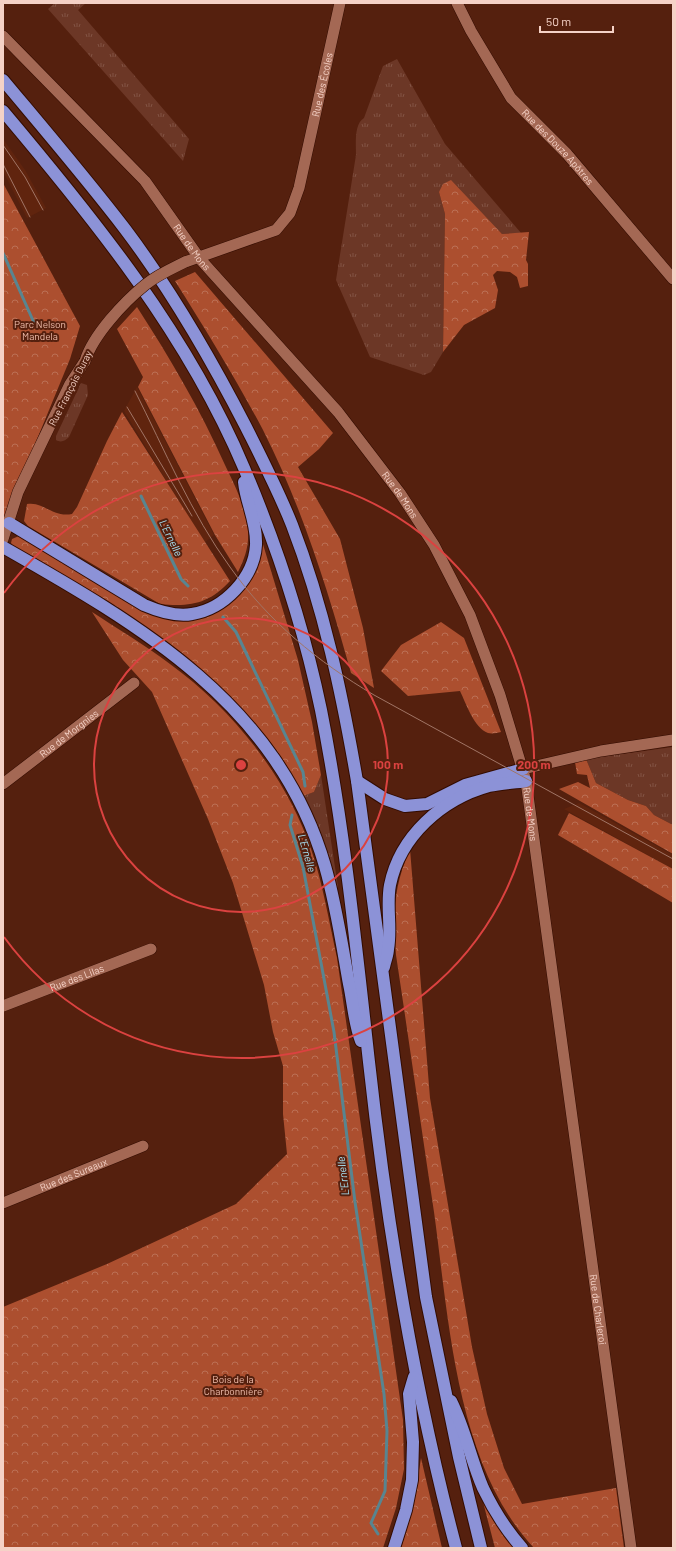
<svg xmlns="http://www.w3.org/2000/svg" width="676" height="1551" font-family="Barlow,sans-serif">
<style>
.built{fill:#60240e}
.grass{fill:url(#grass-tufts)}
.forest{fill:url(#forest-crowns)}
.lines{fill:none;stroke-linecap:round;stroke-linejoin:round}
.stream{stroke:#588590;stroke-width:3}
.minor-casing{stroke:#330c01;stroke-width:12}
.highway-casing{stroke:#330c01;stroke-width:14}
.minor{stroke:#a46854;stroke-width:11}
.highway{stroke:#8c92d7;stroke-width:12}
.tram{stroke:#a17566;stroke-width:1}
.minor-bridge-casing{stroke:#330c01;stroke-width:12;stroke-linecap:butt}
.minor-bridge{stroke:#a46854;stroke-width:11}
.ring{fill:none;stroke:#db4240;stroke-width:2}
.labels{text-anchor:middle;stroke-width:4;stroke-linejoin:round;paint-order:stroke}
.street-label{font-size:10px;fill:#f5d2c7;stroke:#55200e}
.park-label{font-size:10px;fill:#f1bead;stroke:#55200e}
.water-label{font-size:11px;font-style:italic;fill:#a5dff1;stroke:#55200e}
.centre{fill:#db4240;stroke:#55200e;stroke-width:2}
.ring-label{font-size:12px;text-anchor:middle;font-weight:bold;fill:#db4240;stroke:#55200e;stroke-width:4;stroke-linejoin:round;paint-order:stroke}
</style>
<defs>
<pattern id="grass-tufts" width="24" height="20" patternUnits="userSpaceOnUse"><rect width="24" height="20" fill="#6c3726"/><path d="M3 7l-1-3M5 7V3M7 7l1-3M15 17l-1-3M17 17v-4M19 17l1-3" fill="none" stroke="#825344"/></pattern>
<pattern id="forest-crowns" width="20" height="18" patternUnits="userSpaceOnUse"><rect width="20" height="18" fill="#ac4f2f"/><path d="M2 6a3 3 0 1 1 6 0M12 15a3 3 0 1 1 6 0" fill="none" stroke="#bc7055"/></pattern>
</defs>
<rect width="100%" height="100%" fill="#55200e"/>
<g class="built">
<path d="M3 139 25 170 46 208 27 218 3 171Z"/>
<path d="M137 387 214 535 204 543 124 411Z"/>
<path d="M579 803 673 855V869L564 809Z"/>
</g>
<g class="grass">
<path d="M55 3H86L78 10 189 139 183 161 48 9Z"/>
<path d="M397 59 445 144 521 233 502 234 451 181 439 192 445 214 443 352 431 372 424 375 370 357 336 280 356 155C356 143 354 124 364 118L383 66Z"/>
<path d="M81 383 87 385 88 395 69 437C65 441 61 443 56 440V436Z"/>
<path d="M673 747V825L654 815 646 806 628 800 596 783 586 759Z"/>
<path d="M321 775 338 887 336 888 312 815 303 796 314 792Z"/>
</g>
<g class="forest">
<path d="M451 180 502 234 529 232 526 260 528 264V286L520 288 517 277 510 272 497 271 493 275 498 290 495 308 464 325 443 352 445 214 439 192 443 184Z"/>
<path d="M3 183 80 326 70 359 3 522Z"/>
<path d="M195 272 333 433 319 449 298 467 340 539 363 628 374 688 351 673C328 590 302 507 263 430 236 379 206 330 175 281Z"/>
<path d="M137 307C170 358 200 409 225 465 235 486 246 507 248 531 249 546 245 558 238 572L215 535 138 387 143 377 117 329Z"/>
<path d="M122 412 230 581C209 604 190 607 160 604L28 526 24 521 27 504C43 501 53 518 72 514L77 507 107 441Z"/>
<path d="M19 536 159 616 233 600 239 594 252 577 262 541 298 660 312 722 321 775 314 792 303 796C294 780 287 765 277 751 209 659 108 605 13 546L11 543 12 539Z"/>
<path d="M92 612C118 629 145 645 170 664 232 709 286 776 311 849 323 884 329 922 337 958L403 1420 404 1469 396 1508 383 1548H3V1307L107 1264 236 1204 287 1154 283 1114V1066L273 1032 264 985 233 883 208 819 152 692 123 660Z"/>
<path d="M441 622 464 638 501 732C497 733 492 734 488 733 474 728 466 703 460 691L408 696 381 671 401 645Z"/>
<path d="M586 759 596 783 628 800 646 806 654 815 673 825V854L559 789 578 782 590 788 587 775 577 774 575 762Z"/>
<path d="M569 813 673 869V903L558 835Z"/>
<path d="M410 849 430 1098 472 1347 487 1414 504 1468 522 1504 616 1488 624 1548H534C456 1465 449 1320 434 1212 421 1126 409 1041 396 955 393 914 393 888 410 849Z"/>
<path d="M421 1458 442 1548H401L413 1508Z"/>
<path d="M482 1498 514 1548H495Z"/>
</g>
<g class="lines">
<g class="stream">
<path d="M3 253 35 325"/>
<path d="M141 496 181 579 188 586"/>
<path d="M223 617 236 632 303 772 305 786"/>
<path d="M292 815 290 825 303 867 334 1032 355 1202 384 1394 387 1431 385 1491 371 1523 378 1534"/>
</g>
<g class="minor-casing">
<g id="minor">
<path id="s1" d="M457 3 471 31 511 98 567 154 673 279"/>
<path id="s2" d="M3 36 145 181 200 259 338 412 400 493 434 545 470 615 500 695 526 781 631 1548"/>
<path id="s3" d="M185 262 276 230 290 213 299 188 340 3"/>
<path d="M3 539 18 492 70 384 85 361"/>
<path d="M523 769 601 751 673 740"/>
<path id="s4" d="M3 784 134 683"/>
<path id="s5" d="M3 1006 151 949"/>
<path id="s6" d="M3 1203 143 1146"/>
</g>
</g>
<g class="highway-casing">
<g id="highway">
<path d="M3 80C44 129 86 178 125 229 171 290 211 359 246 427 262 459 279 492 292 525 324 608 342 694 357 781L426 1297 459 1457 481 1548"/>
<path d="M3 111C95 220 188 335 244 468 277 546 304 628 321 710 344 826 356 945 369 1062 387 1226 414 1389 456 1548"/>
<path d="M9 523 144 605C158 611 176 617 192 614 224 609 254 578 256 545 257 522 246 503 244 482"/>
<path d="M3 547C140 625 278 704 325 866 336 904 342 945 349 984 353 1002 354 1023 361 1041"/>
<path d="M357 781 385 799 405 806 427 804 465 785 523 769"/>
<path d="M384 967C385 961 388 955 388 949 392 928 386 906 390 885 400 836 442 799 489 786 501 783 514 783 526 781"/>
<path d="M451 1401C465 1429 471 1460 483 1488 493 1509 507 1531 522 1548"/>
<path d="M394 1548 406 1510 412 1480 413 1442 409 1394 414 1377"/>
</g>
</g>
<use href="#minor" class="minor"/>
<use href="#highway" class="highway"/>
<g class="tram">
<path d="M3 145 25 177 43 210"/>
<path d="M3 164 30 217"/>
<path d="M135 391C164 449 192 515 230 567 268 621 318 662 374 695L673 859"/>
<path d="M127 407 192 516"/>
</g>
<g class="minor-bridge-casing">
<path id="minor-bridge" d="M85 361C93 335 124 302 145 285 157 275 171 269 185 262"/>
</g>
<use href="#minor-bridge" class="minor-bridge"/>
</g>
<g class="ring">
<circle cx="241" cy="765" r="147"/>
<path d="M4 593A293 293 0 1 1 4 937"/>
</g>
<g class="labels">
<g class="street-label">
<text dy="4" stroke="none"><textPath href="#s3" startOffset="251">Rue des Écoles</textPath></text>
<text dy="4" stroke="none"><textPath href="#s1" startOffset="177">Rue des Douze Apôtres</textPath></text>
<text dy="4" stroke="none"><textPath href="#s2" startOffset="284">Rue de Mons</textPath></text>
<text transform="translate(70 388) rotate(-63)" y="4">Rue François Duray</text>
<text dy="4" stroke="none"><textPath href="#s2" startOffset="608">Rue de Mons</textPath></text>
<text dy="4" stroke="none"><textPath href="#s4" startOffset="83">Rue de Morgnies</textPath></text>
<text dy="4" stroke="none"><textPath href="#s2" startOffset="956">Rue de Mons</textPath></text>
<text dy="4" stroke="none"><textPath href="#s5" startOffset="79">Rue des Lilas</textPath></text>
<text dy="4" stroke="none"><textPath href="#s6" startOffset="76">Rue des Sureaux</textPath></text>
<text dy="4" stroke="none"><textPath href="#s2" startOffset="1456">Rue de Charleroi</textPath></text>
</g>
<g class="park-label">
<text x="40" y="328">Parc Nelson<tspan x="40" dy="12">Mandela</tspan></text>
<text x="233" y="1383">Bois de la<tspan x="233" dy="12">Charbonnière</tspan></text>
</g>
<g class="water-label">
<text transform="translate(171 538) rotate(64)" y="4">L'Ernelle</text>
<text transform="translate(307 853) rotate(74)" y="4">L'Ernelle</text>
<text transform="translate(343 1176) rotate(-97)" y="4">L'Ernelle</text>
</g>
</g>
<circle cx="241" cy="765" r="6" class="centre"/>
<g class="ring-label">
<text x="388" y="769">100 m</text>
<text x="534" y="769">200 m</text>
</g>
<rect width="676" height="1551" fill="none" stroke="#f5d2c7" stroke-width="8"/>
<path d="M540 26v6h73v-6" fill="none" stroke="#f5d2c7" stroke-width="2"/>
<text x="546" y="26" font-size="12" fill="#f5d2c7" stroke="#55200e" stroke-width="3" paint-order="stroke">50 m</text>
</svg>
